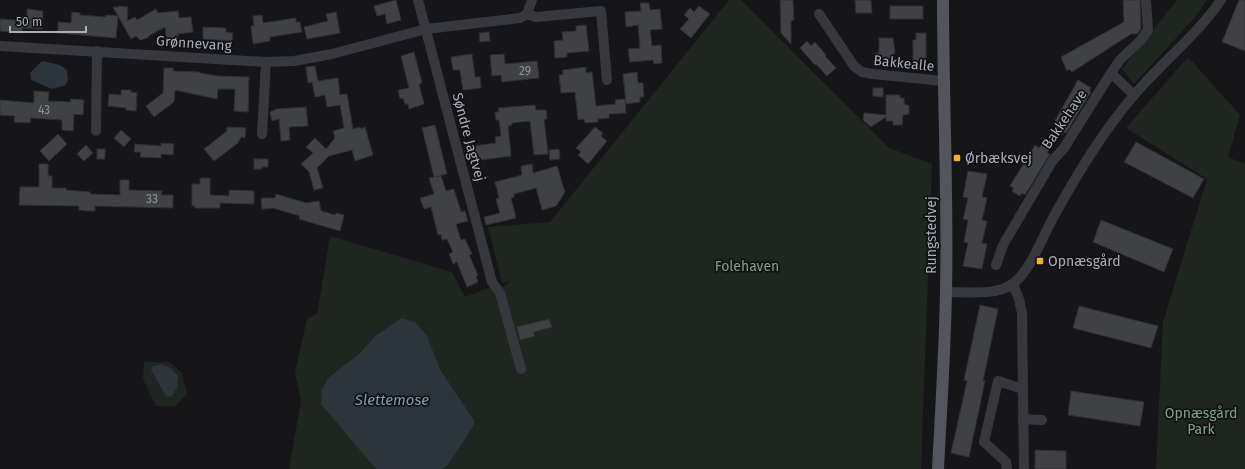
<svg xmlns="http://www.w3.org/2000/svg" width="1245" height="469" font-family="'Fira Sans',sans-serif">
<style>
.green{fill:#1e261f}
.water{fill:#2c353c}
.building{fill:#404145;stroke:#303034}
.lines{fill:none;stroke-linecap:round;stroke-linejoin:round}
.minor{stroke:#37383d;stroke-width:10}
.major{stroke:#53555c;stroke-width:12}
.poi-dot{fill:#f2b134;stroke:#111113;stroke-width:1.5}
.labels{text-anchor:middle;stroke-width:3.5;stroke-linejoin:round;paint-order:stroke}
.number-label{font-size:12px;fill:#8e929b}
.street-label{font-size:14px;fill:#a8adb8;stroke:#111113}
.poi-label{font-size:14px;fill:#a8adb8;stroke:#111113;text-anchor:start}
.park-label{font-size:14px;fill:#7fa381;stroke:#111113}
.water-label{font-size:15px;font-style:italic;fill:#7f9bb3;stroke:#111113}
</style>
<rect width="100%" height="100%" fill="#161618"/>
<g class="green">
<path d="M729 0H741L889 148 932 164 921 469H442L448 465 474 420 441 371 427 336H375L358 355 329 377 367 458 376 469H289L301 401 295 372 307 319 317 314 330 236 452 272 465 297 491 287 493 292 509 283 508 281 502 283 488 227 550 222Z"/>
<path d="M1177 0H1207L1196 16 1134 84 1122 69Z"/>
<path d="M1188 57 1240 115 1228 157 1245 164V469H1156L1163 322 1207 179 1126 128Z"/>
<path d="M144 362H169L182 373 187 394 175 406H156L143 379Z"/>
</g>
<g class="water">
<path d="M42 61 60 65 67 70 68 79 66 85 52 89 31 80 30 73Z"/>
<path d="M402 318 416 323 427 336 441 371 474 420V425L448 465 442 469H376L321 404 322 390 329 377 358 355 375 336Z"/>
<path d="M161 364 169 367 178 376 177 388 171 397 166 396 151 370 153 366Z"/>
</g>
<g class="building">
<path d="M396 0 401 20 387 24 385 14 377 16 374 6Z"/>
<path d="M780 0H793L794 20 791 21V44L781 33Z"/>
<path d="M855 0H871L872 13H856Z"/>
<path d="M1123 0H1140L1141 29 1137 34H1131L1072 72 1069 69 1067 71 1061 57 1124 22Z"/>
<path d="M1239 0H1245V51L1222 42Z"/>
<path d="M640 3H649L650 10 660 9 662 29 650 30 652 46 661 45 662 63 654 64 653 60 630 62 628 49 640 48 638 25 626 27 625 12 641 11Z"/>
<path d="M118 6 128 7 127 21 135 17 137 20 156 9 158 13 178 11 179 18 191 17 193 32 178 34 179 44 167 45 165 27 150 35 147 38 140 40 136 36 131 39 113 7H118Z"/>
<path d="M699 6 710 14 691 38 680 29 689 19 684 15 690 8 694 12Z"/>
<rect x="890" y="6" width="33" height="13"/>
<path d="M27 9 43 11 42 29 22 28V33L0 31V19L27 21Z"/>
<path d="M72 12 80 13V15L105 17 106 15 118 16 116 38 58 33V22L71 23Z"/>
<path d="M336 12 340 33 307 39 304 27 328 21 326 14Z"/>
<path d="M262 15 263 23 296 18V22H300L302 32 270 37V41L253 44 251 26H254L253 16Z"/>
<path d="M586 25 589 51 567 53V57L555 58 554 41 563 40 562 32 576 31V26Z"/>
<path d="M203 27 226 28V32L233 33 232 41 203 39Z"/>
<path d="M489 32 490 41 480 42 479 33Z"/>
<path d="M916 33H926V64H921V70H913V40H916Z"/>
<path d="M879 38H893L895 52 893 55V61H875V53H879Z"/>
<path d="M807 41 811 46 815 42 826 55 825 56 836 68 827 76 816 64 815 65 800 48Z"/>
<path d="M414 52 422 83 419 84 424 104 409 109 408 104H405L403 98 400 99 398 90 409 88 401 56Z"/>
<path d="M472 54 475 77H480L481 88 463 90 460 70H453L451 57Z"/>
<path d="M504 54 505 64 537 61 539 78 502 82 501 75 492 76 490 55Z"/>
<path d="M315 66 318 81 338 78 340 95 347 94 353 129 360 127 361 129 365 127 373 155 355 161 352 150 329 156 317 168 323 188 314 190 309 172 301 164 313 153 306 147 315 138 326 149 335 138 333 131 344 128 340 105 327 107 325 95 315 97 312 82 308 83 306 67Z"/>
<path d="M586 67V73L592 72 596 106 616 104 615 100 625 99 626 113 609 114V118L598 119V122L585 123 584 119 578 120 575 92 561 93 559 75H563V70Z"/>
<path d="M164 68H173V71L199 72 200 73 218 76 249 77 248 112 234 111 235 89H218L217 99 175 90 174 102 154 117 146 106 163 93Z"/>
<path d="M637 72 638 83H643L644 97H640V102L626 104 623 74Z"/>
<path d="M1078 80 1091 88 1089 91 1091 92 1066 133 1064 132 1062 135 1053 130 1056 126 1053 124Z"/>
<path d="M873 88H883V97L873 96Z"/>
<path d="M121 90H131V92L137 93 136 111 126 110V108L108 106 109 94 121 95Z"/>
<path d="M34 91 49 92 48 101 70 102 71 99 84 100 83 115 74 114 73 131 62 130V120L31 118 30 123 14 122 15 116 0 115V100L34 103Z"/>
<path d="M886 95H900V98H904V104L909 106V114L903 115 902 125H893V121H886V117L871 127 863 120 864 113 886 115Z"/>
<path d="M535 105 536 110H546L547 119H544L548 154 534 155 530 121 512 123V125L508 126 511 156 473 161 471 150 473 149V146L496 143 495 137 501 136 499 120H496L495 112H499L498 108Z"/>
<path d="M306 107 308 126 289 127 290 140 281 141 279 119 272 121 270 112 277 109Z"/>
<path d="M435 125 447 174 435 177 441 176 446 191 454 189 461 212 465 211 468 221 456 224 461 240 465 239 472 254 469 255 478 275 476 276 478 282 467 287 457 262 453 264 449 254 453 252 447 239 442 240 441 234 438 235 431 207 424 209 420 198 434 194 429 178 434 177 422 128Z"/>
<path d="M227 127 246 128 245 138 241 137 238 143 214 161 204 149 227 131Z"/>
<path d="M595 127 603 133 601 136 607 141 588 164 578 155 581 152 576 148Z"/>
<path d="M121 130 131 139 124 147 114 138Z"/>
<path d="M58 134 67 144 49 161 40 151Z"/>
<path d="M1136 142 1204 179 1193 198 1124 162Z"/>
<path d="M161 143 174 144 173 155 161 154V158L140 157 141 152H134L135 144 161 146Z"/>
<path d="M86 145 93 153 84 161 77 154Z"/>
<path d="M1035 145 1039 148 1041 145 1049 150 1047 153 1050 154 1025 195 1022 193 1020 196 1012 191 1014 188 1010 186Z"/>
<rect x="97" y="149" width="8" height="10"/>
<path d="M559 149 560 159 550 160 549 150Z"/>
<path d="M254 159H268V167H262V169H254Z"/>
<path d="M39 164H48V176H52V188H66V190L90 192V194L120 195V180H129V190L162 191 161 195H173V208L95 206V211H87L79 210V206L19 205 20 187H39Z"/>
<path d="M532 164 533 173 557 166 565 192 556 206 542 210 536 188 514 194V197L511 198 516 218 486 225 484 217 500 213 496 199 499 198 495 182 522 175 521 166Z"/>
<path d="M968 171 987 174 982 197 987 198 982 220 987 221 982 243 987 244 982 269 963 266 968 243 964 242 968 220 963 219 968 198 963 197Z"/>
<path d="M200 178H210V195L229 196V190L254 191V204L220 203V208H195V206H192V184H200Z"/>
<path d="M276 194 306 203 319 201 321 211 335 215 336 213 344 215 340 231 299 219 300 216 273 208 262 209 261 198H275Z"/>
<path d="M1101 220 1173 249 1164 272 1093 242Z"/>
<path d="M980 305 998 309 983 381H985L969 457 951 453 967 381 964 380Z"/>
<path d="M1079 306 1158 326 1151 348 1073 328Z"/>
<path d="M549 319 552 327 534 332 535 336 520 340 517 327Z"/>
<path d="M1071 391 1144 402 1140 426 1068 415Z"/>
<path d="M1035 450 1066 451V469H1035Z"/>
</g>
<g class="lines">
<g class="minor">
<path d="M418 0 492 282 500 293 521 369"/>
<path d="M527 14 536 17 601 11 607 80"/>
<path d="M819 14 854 66 862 72 873 74 943 81"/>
<path d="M0 46 266 62 294 61 332 54 426 29 520 18 527 14 532 0"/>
<path d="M1111 73 1120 60 1140 41 1148 30 1146 0"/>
<path d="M96 131 97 51"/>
<path d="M262 134 266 62"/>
<path d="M996 265 1003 245 1053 160 1064 148 1111 73 1134 95"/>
<path d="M1013 284 1019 299 1022 313 1024 469"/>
<path d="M946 292C966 292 998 296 1014 283 1033 267 1042 237 1054 216 1078 173 1103 131 1135 94 1162 62 1197 35 1221 0"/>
<path d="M1023 419 1042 420"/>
<path d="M1007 469 1006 462 984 442 998 381 1023 389"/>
</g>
<path class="major" d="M938 469C941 410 945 350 946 291 948 194 943 97 943 0"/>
</g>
<g class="poi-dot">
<rect x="953" y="154" width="8" height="8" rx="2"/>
<rect x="1036" y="257" width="8" height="8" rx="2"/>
</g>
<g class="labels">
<g class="number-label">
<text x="525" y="75">29</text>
<text x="44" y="114">43</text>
<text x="152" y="203">33</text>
</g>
<g class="street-label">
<text transform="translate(194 43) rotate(4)" y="5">Grønnevang</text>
<text transform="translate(904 63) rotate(6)" y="5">Bakkealle</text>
<text transform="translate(1064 119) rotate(-56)" y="5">Bakkehave</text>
<text transform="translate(469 137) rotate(75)" y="5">Søndre Jagtvej</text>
<text transform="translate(931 235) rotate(-90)" y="5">Rungstedvej</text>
</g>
<g class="poi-label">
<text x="965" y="163">Ørbæksvej</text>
<text x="1048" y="266">Opnæsgård</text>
</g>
<g class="park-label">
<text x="747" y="271">Folehaven</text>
<text x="1201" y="418">Opnæsgård<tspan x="1201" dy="16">Park</tspan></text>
</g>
<g class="water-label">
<text x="392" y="405">Slettemose</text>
</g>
</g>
<path d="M10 26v6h76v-6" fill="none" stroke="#a8adb8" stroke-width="2"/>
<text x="16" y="26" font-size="12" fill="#a8adb8" stroke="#111113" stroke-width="3" paint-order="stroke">50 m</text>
</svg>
